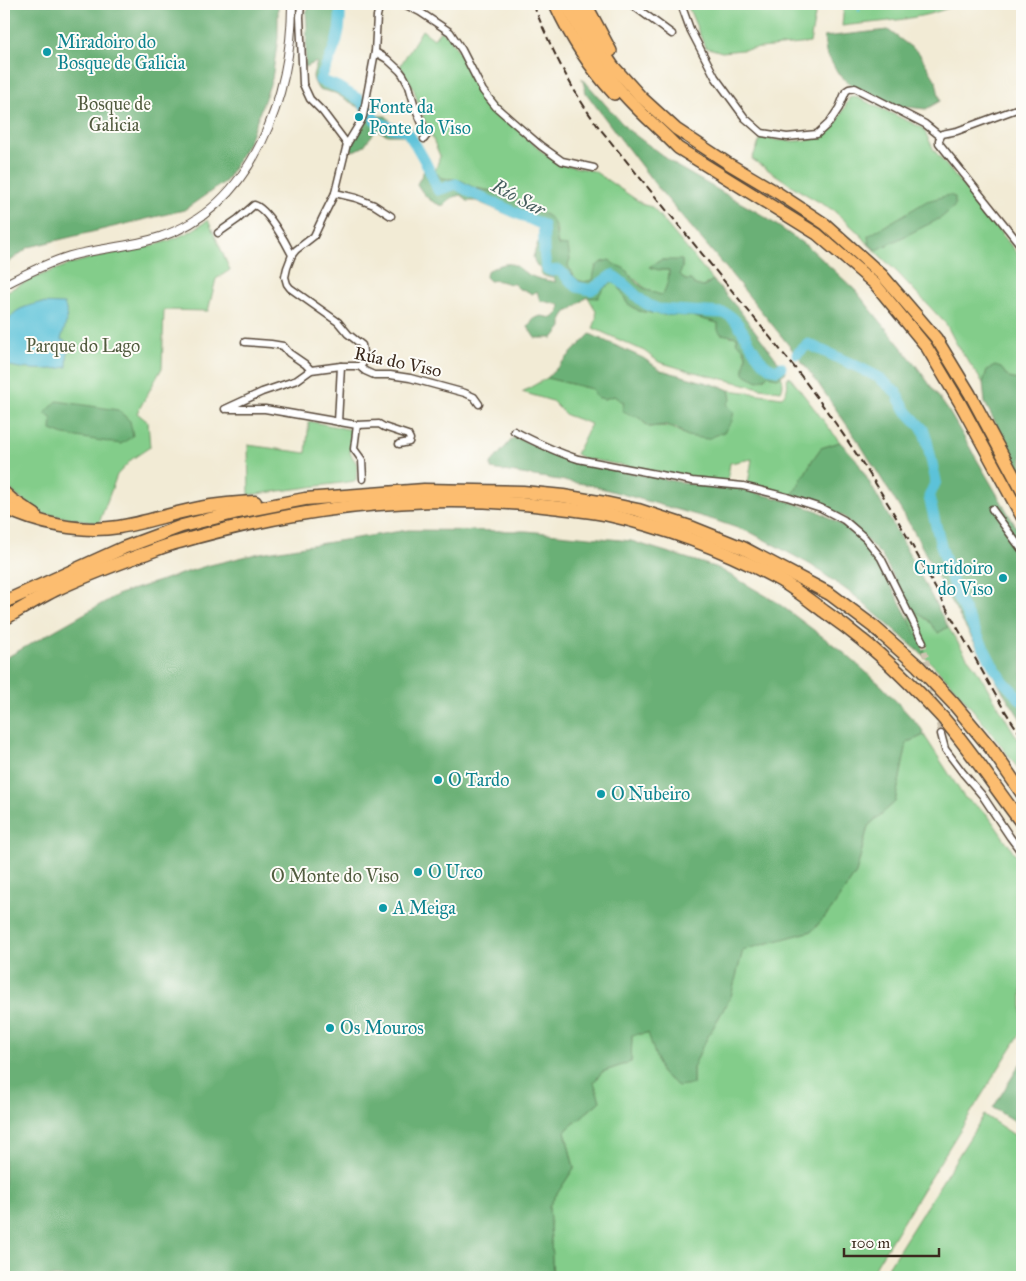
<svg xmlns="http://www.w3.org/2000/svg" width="1026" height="1281" font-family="'IM FELL Great Primer',serif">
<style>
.green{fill:#83cd8a;stroke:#5f7c54}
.forest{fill:#6ab076;stroke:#526d4a}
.water{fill:#5cc2d9;stroke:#4c767c}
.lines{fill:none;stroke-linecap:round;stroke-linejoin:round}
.stream{stroke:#5cc2d9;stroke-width:2}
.river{stroke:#5cc2d9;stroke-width:11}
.minor-tunnel{stroke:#cdc4b0;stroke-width:6;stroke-dasharray:6 3;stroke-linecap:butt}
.minor-casing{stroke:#564739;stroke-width:9}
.tertiary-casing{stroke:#564739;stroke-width:10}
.trunk-casing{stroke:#564739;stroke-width:14}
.motorway-casing{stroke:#564739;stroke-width:15}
.minor{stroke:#fff;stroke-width:6}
.tertiary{stroke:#fff;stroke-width:8}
.trunk{stroke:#fcbd6f;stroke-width:11}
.motorway{stroke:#fcbd6f;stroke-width:12}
.rail{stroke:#3b2a1e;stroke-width:2;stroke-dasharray:8 4;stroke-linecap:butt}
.culture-dot{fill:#0f9aa8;stroke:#fdfcf7;stroke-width:2}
.labels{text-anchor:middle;stroke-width:4;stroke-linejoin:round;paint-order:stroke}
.culture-label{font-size:18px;fill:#0d838f;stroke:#fdfcf7;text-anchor:start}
.park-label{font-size:18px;fill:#515b3e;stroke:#fdfcf7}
.street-label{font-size:18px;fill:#3b2a1e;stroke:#fdfcf7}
.water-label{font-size:19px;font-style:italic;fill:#475f5f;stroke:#fdfcf7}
</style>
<rect width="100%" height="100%" fill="#fdfcf7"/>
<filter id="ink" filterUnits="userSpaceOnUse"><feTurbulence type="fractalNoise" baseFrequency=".02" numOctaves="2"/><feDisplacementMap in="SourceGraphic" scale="10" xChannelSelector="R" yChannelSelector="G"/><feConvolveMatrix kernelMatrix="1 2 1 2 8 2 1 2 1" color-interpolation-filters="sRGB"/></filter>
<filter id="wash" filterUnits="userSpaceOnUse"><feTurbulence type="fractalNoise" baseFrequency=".0096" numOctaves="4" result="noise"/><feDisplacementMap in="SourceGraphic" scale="20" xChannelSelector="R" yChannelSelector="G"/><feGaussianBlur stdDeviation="1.12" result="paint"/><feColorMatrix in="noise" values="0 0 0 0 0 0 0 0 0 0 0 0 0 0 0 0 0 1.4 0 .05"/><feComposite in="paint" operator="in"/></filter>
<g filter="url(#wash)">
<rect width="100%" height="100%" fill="#f2ebd5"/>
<g class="green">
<path d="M687 4H819H817L810 43 722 52 705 47Z"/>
<path d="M844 4H958C920 21 882 21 842 26Z"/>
<path d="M422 30 434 39 440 31 448 35 459 52 480 94 540 150 560 164 594 171 644 205 652 207 713 280 706 284 703 287C692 284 687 283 680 274L682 267V261L661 260 650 267 659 270H669C669 279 667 286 663 295L656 294 645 288 620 267 612 265 596 266 593 280C587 281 584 283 578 280 572 277 558 248 557 240 556 235 558 229 555 225 552 222 539 213 536 212 535 212 533 212 532 211 524 208 519 199 511 196 500 191 488 191 477 188 471 187 468 184 464 182 457 178 448 179 441 178L435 172 440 156 420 109 413 87 400 66Z"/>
<path d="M854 96 923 128 934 150 1022 259V381L1009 378 1001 368 987 370 983 383 956 343 946 324 898 273 869 245 860 234 833 210 800 191 752 159 761 138C783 141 815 146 832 128 838 122 845 106 850 97Z"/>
<path d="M208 220 230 270 216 279 208 311 164 310 162 368 137 413 148 422 150 447 132 459 117 475 99 523 44 514 18 497 4 483V293C35 276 69 263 104 255 129 250 155 247 178 237 189 233 199 226 208 220Z"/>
<path d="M613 283 618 284 627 303 639 311 664 315 691 316 718 323 730 336 738 337 747 358 768 374 778 377 781 376C783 381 784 385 781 391L760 388 686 370 659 362 644 351 593 328C600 312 595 310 588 297L593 298 606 285Z"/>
<path d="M789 376 840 442 821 448 813 459 795 492 792 495 748 484 752 459 730 463 727 483 695 479 583 458 576 454 591 424 566 415 552 401 522 392 547 378 592 389 604 399 614 396 624 402 629 415 638 417 649 427C667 425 671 426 687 436L727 404 731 399 729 390 782 397C788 391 788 387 787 378Z"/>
<path d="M309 421 352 430 350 453 357 464 356 481 249 495 248 445 306 453Z"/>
<path d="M910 608 928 620 938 633 948 627 967 657 975 667 1022 746V774C992 733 961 692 924 656V648L910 622Z"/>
<path d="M924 735 964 797 987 814 1022 864V1031L923 1189 869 1277H553L549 1206 574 1168 565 1131 600 1101 594 1082 602 1072 631 1062 632 1035 648 1033 693 1084V1068L702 1047 731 996 743 949 812 931 831 910 856 873 868 826 895 802 907 743Z"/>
<path d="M984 1115 1022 1140V1277H882Z"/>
</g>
<g class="forest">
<path d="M4 4H278V38L272 79 249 141 226 181 184 210 29 247 4 266Z"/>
<path d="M310 4H343V25L339 43 323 79C347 88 361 94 377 116H386L394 126 408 128 412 131 435 171 441 178C448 179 457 178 464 182 468 184 470 186 474 188 488 192 503 191 516 198 522 201 524 207 530 210 535 213 543 212 548 216 558 223 555 235 558 245L568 246 570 259 568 265C573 278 578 285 593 280 595 267 595 263 610 260 614 267 621 265 626 270 628 272 629 275 631 277 638 286 651 293 662 295 667 287 669 280 669 270H659L649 267 661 260H682V267L680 274 685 280H691L695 285 703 287 713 280 740 311 786 372 778 378 772 377 768 374 765 378 758 381 744 374C742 358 754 355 736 342L738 337 721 334 718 330V323L691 316 664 315 639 311 627 303 618 285 613 283C605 286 601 290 598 298L587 297 583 300 571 310 566 312 562 318V327L553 338H535L531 332 528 327 533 319 541 316 553 318 559 312 560 304C555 305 547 301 540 301L537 291 532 294 525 290 519 289 514 284C505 284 500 279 490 281L486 277 487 271C496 267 507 260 516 266 520 268 522 271 526 273 535 279 545 280 556 282L553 277H547L540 274 541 270 536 265 533 257 538 242 542 238 540 228 476 201H467L462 195C453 196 449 199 444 206 431 203 424 196 417 184L425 169 412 147 403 135H388L376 130 363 147 353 151 350 148 349 144 363 126 366 121 360 108 335 93 318 89C310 74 313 77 317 62L305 67 307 27 306 13Z"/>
<path d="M888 30 919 53 936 81 940 101 926 109 896 106 851 85 838 73 826 53 824 37Z"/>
<path d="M582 78 627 129 678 167 762 215 811 249 855 290 915 364 948 410 1022 537V721L1003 692 950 600 912 528 860 444 815 379 787 343 727 269 658 188 616 133 586 93Z"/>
<path d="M949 195 955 197V206L941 218 877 250 869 245 868 236 927 201Z"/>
<path d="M590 334 643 358 661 370 722 387 729 390 731 399 727 404 734 411 732 421 724 432 707 439 687 436 676 428 666 425 649 427 638 417 629 415 622 410 624 402 619 400 614 396 604 399 596 397 592 389 547 378Z"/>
<path d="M995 366 1001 368 1009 378 1022 381V473L985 403 983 383 987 370Z"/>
<path d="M57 401 118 410 130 421 133 436 121 444 64 435 51 430 52 419 45 413Z"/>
<path d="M514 437 581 463 690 484 741 489 788 501 818 511 845 527 866 546 878 561 924 648V656L855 596 811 565 752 533 714 520 590 485 491 469V463Z"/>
<path d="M840 442 856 459 885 510 948 627 938 633 928 620 910 608 882 556 844 517 819 504 792 495 795 491 813 459 821 448Z"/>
<path d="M408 530 526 531 631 541 718 568 775 601 843 652 882 686 921 728 924 735 907 743 895 802 868 826 856 873 831 910 812 931 743 950 731 996 702 1047 693 1068V1084L678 1086 661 1073 648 1033 632 1035 631 1062 602 1072 594 1082 600 1101 565 1131 574 1168 549 1206 553 1277H15L4 1263V659L119 594 206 566 260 553Z"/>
<path d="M1022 1061V1126L993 1108Z"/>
</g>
<path class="water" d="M39 303 64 304C70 316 65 327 61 339L68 343 67 367C52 371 18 370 4 364 4 348 2 321 17 311 23 307 32 305 39 303Z"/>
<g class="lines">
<path class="stream" d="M859 4V11"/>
<g class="river">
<path d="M339 4C344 33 332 54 320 80L338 87 360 100 376 121 392 128 406 130C419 149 430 169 438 190L456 184 472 193 543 225C545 240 542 255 547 269L552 271 559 270 577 287 591 290 612 275C629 285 639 304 658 309L723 313C725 314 728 314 730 316 747 328 755 367 777 370L781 367"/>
<path d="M797 354 808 344 856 366 878 377 896 392 899 399 907 412 923 429 927 441 936 481 929 497 940 542 956 594 992 664 1004 682 1022 701"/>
</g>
</g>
</g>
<g filter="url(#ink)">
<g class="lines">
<g class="minor-tunnel">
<path d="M923 642 935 706"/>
<path d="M937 715 941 734"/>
</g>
<g class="minor-casing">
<g id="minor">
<path d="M301 4 300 17 303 84 310 99 323 112 347 144"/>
<path d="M404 4 420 12 450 32 462 50 483 91 496 107 513 122 541 146 562 161 594 168"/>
<path d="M631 4 672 34"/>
<path d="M681 4 690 29 715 77 745 118 762 133 787 137 817 134 829 123 839 108 846 91 849 89 855 88 925 124 940 136"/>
<path d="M375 52 387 59 400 71 403 75 409 86 415 107 427 135 424 139"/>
<path d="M1022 107 957 131 942 134 939 140V143L1022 247"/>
<path d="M335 193 356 198 374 205 391 216"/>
<path d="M218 233 238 219 254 205C267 208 286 243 292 255"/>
<path d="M245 342 271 344 283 346 289 353 305 364 311 370"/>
<path d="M359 366 363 363 364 359 362 345 348 334 338 322 290 288 287 284 285 277 287 268 292 255 296 250 314 236 323 217 335 193 347 144 361 121 363 116 375 52 377 16 380 4"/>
<path d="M225 409 262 392 297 380 311 370 341 366H359L365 371 374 375H390L410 378 465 393 474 397 479 404"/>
<path d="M228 409H265L357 425 379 424 384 427 408 435 410 439 409 442 399 444"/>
<path d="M338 422 341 366"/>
<path d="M357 425 354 449 362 460 363 479"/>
<path d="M514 431C535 442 556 452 578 459L692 481 743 486 787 497 821 508 844 520 865 538 881 558 923 642"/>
<path d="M992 509 1022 550"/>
<path d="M941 734 945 749 963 773 982 795 1010 837 1022 853"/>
</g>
</g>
<g class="tertiary-casing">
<path id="tertiary" d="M4 285C25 274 47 263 70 256 99 248 131 247 160 237 254 206 292 94 292 4"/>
</g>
<g class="trunk-casing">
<g id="trunk">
<path d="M555 4C570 37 589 67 614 94"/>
<path d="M566 4C580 30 593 56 611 79 630 105 656 125 678 148L817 234 875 284 926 346 960 403 1022 517"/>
<path d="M576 4 593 36 613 66 641 97 676 129 729 164 778 193 825 224 882 275 936 338 970 394 1022 491"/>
<path d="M586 4 611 51"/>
</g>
</g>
<g class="motorway-casing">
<g id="motorway">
<path d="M4 493 12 500 35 515"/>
<path d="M4 507C37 524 82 533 119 527 143 523 167 515 190 510 211 505 234 503 255 502"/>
<path d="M4 602 123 548 182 526 238 512 305 499 424 490 523 492 563 496 605 503 638 510 693 528 743 548 830 594 874 627 918 666 954 704 993 751 1022 793"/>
<path d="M4 619C21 609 37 599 55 590 82 577 111 566 141 555 153 551 166 545 179 542 299 507 427 492 552 507 569 509 587 511 604 514 663 527 725 550 778 579 794 588 810 601 825 612 838 621 850 630 862 640 891 663 917 690 942 717 971 750 995 788 1022 823"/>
</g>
</g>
<use href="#minor" class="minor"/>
<use href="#tertiary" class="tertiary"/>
<use href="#trunk" class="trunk"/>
<use href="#motorway" class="motorway"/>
<path class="rail" d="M533 4C551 48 569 86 597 125L795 368C839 426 879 485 914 549 934 586 954 622 975 658 990 685 1004 712 1022 736"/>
</g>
</g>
<g class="culture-dot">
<circle cx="47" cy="52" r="5"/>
<circle cx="359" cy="117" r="5"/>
<circle cx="1003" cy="578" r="5"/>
<circle cx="438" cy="780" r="5"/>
<circle cx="601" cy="794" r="5"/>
<circle cx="418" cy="872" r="5"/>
<circle cx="383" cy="908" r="5"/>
<circle cx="330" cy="1028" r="5"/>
</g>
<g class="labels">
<g class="culture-label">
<text x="57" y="48">Miradoiro do<tspan x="57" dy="21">Bosque de Galicia</tspan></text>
<text x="369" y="113">Fonte da<tspan x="369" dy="21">Ponte do Viso</tspan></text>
<text x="993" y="574" text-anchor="end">Curtidoiro<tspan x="993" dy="21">do Viso</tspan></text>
<text x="448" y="786">O Tardo</text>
<text x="611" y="800">O Nubeiro</text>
<text x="428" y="878">O Urco</text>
<text x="393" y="914">A Meiga</text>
<text x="340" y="1034">Os Mouros</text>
</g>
<g class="park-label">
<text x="114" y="110">Bosque de<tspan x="114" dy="21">Galicia</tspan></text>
<text x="83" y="352">Parque do Lago</text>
<text x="335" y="882">O Monte do Viso</text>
</g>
<g class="street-label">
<text transform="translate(398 362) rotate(12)" y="6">Rúa do Viso</text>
</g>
<g class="water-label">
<text transform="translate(519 197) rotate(28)" y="7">Río Sar</text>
</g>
</g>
<rect width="1026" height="1281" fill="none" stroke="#fdfcf7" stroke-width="20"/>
<path d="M844 1248v8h95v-8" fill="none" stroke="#3b2a1e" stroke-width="2.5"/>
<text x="851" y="1248" font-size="15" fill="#3b2a1e" stroke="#fdfcf7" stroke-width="4" paint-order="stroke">100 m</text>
</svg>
